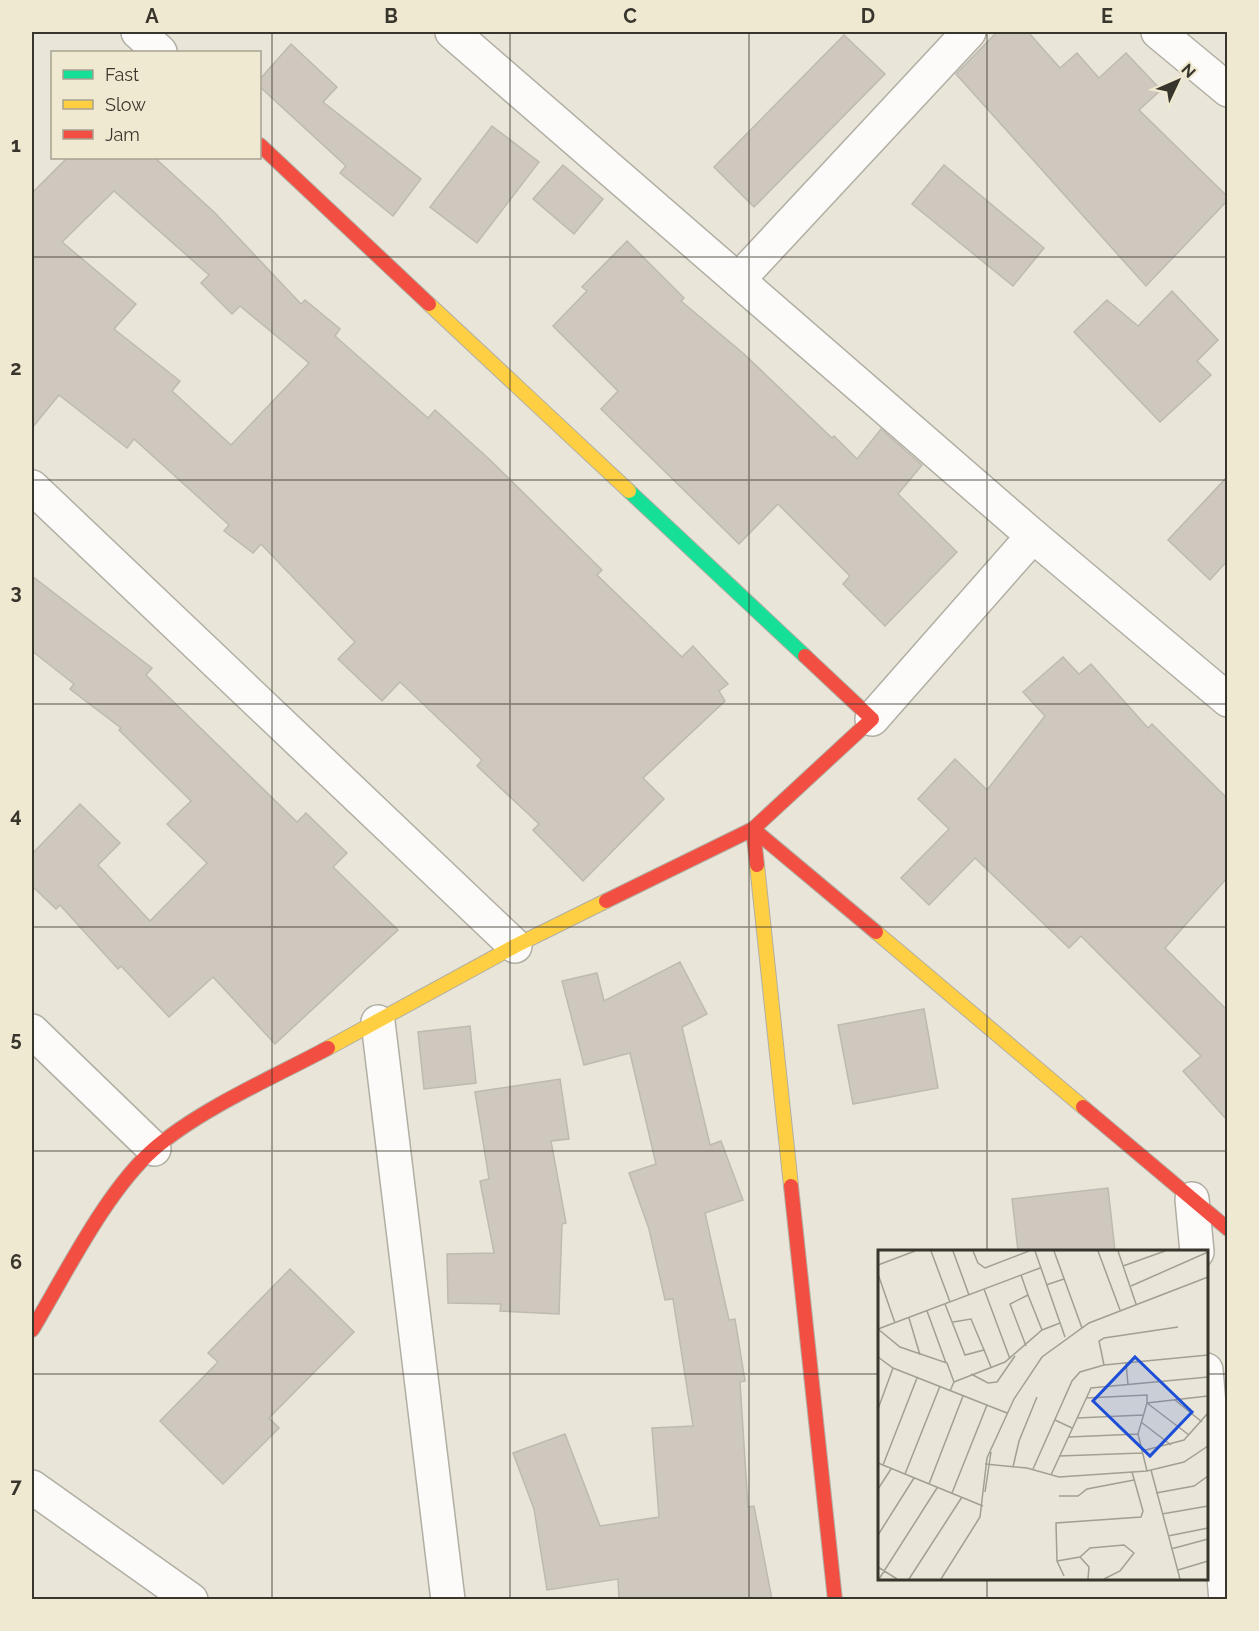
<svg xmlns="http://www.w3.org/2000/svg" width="1259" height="1631" font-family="Raleway,sans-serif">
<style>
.building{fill:#cec8bf;stroke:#bfbab1;stroke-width:1.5;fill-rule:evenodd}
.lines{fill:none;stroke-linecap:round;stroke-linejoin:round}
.street-casing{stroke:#b1afa4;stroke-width:36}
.fast-casing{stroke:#b1afa4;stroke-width:16}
.slow-casing{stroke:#b1afa4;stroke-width:16}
.jam-casing{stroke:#b1afa4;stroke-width:16}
.street{stroke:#fcfbf9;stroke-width:33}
.fast{stroke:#16e098;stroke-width:14}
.slow{stroke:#ffcf43;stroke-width:14}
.jam{stroke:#f24e42;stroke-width:14}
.grid{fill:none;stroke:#38352c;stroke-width:1.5;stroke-opacity:0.55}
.inset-road{fill:none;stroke:#a29f93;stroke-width:1.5}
.view{fill:#1d4ed8;fill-opacity:0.15;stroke:#1d4ed8;stroke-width:3}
.inset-edge{fill:none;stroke:#38352c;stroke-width:3}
.neatline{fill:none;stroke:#38352c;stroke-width:2}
.grid-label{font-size:20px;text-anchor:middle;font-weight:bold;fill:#38352c}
</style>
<rect width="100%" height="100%" fill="#e9e5d8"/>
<g class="building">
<path d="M997 32H1028L1060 68 1077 53 1099 78 1126 53 1161 90 1139 110 1227 196V201L1146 286 956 74Z"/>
<path d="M844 35 885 74 754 207 714 167Z"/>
<path d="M291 44 337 87 323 102 421 179 393 216 340 173 346 166 260 87V79Z"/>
<path d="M492 126 539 162 477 243 430 207Z"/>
<path d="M67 158H155L214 212 301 304 305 300 340 329 335 336 428 418 435 410 489 459 602 570 597 575 682 657 693 646 728 684 719 691 725 701 643 778 664 799 583 881 533 830 539 824 477 766 482 760 400 682 382 701 338 659 355 642 261 544 253 553 224 531 229 525 134 439 127 448 59 395 32 428V193ZM114 191 209 275 201 283 232 314 240 306 309 363 231 445 172 391 180 381 114 329 136 304 62 242Z"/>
<path d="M563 165 603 199 574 234 533 199Z"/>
<path d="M944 165 1044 248 1013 286 912 204Z"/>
<path d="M627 241 684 298 681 301 744 354 832 438 834 436 857 459 881 429 922 465 898 494 957 552 885 626 843 584 850 576 778 504 739 544 601 409 618 391 553 326 587 291 582 287Z"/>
<path d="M1172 291 1218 340 1197 361 1211 375 1160 422 1074 332 1107 300 1138 326Z"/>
<path d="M1227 477V561L1210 580 1168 540Z"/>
<path d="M32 576 152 668 146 675 297 822 306 813 347 853 333 867 398 930 275 1044 213 977 169 1017 121 966 118 969 60 905 56 909 32 886V854L80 804 120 843 98 865 150 921 207 863 167 824 191 801 119 730 121 728 70 689 74 684 32 651Z"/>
<path d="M1063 657 1079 674 1091 664 1148 728 1152 724 1227 798V878L1165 948 1227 1010V1120L1183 1071 1201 1056 1081 936 1069 948 975 858 929 905 901 878 949 829 918 799 955 759 987 790 1045 716 1023 692Z"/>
<path d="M680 962 707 1014 682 1027 710 1145 721 1141 743 1200 705 1213 729 1320 735 1319 745 1381 740 1382 748 1507 754 1506 772 1599H619L618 1579 547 1590 534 1509 513 1453 565 1434 600 1526 659 1517 652 1428 693 1426 673 1299 665 1300 649 1229 629 1173 656 1164 630 1053 584 1065 562 981 597 973 604 1001Z"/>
<path d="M924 1009 938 1088 853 1104 838 1025Z"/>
<path d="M470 1026 476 1083 424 1089 418 1032Z"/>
<path d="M560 1079 569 1139 551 1141 566 1223 562 1224 559 1314 500 1311 501 1304 448 1303 447 1254 494 1253 480 1181 489 1179 475 1092Z"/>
<path d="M1108 1188 1115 1251H1018L1012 1199Z"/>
<path d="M290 1269 354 1332 269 1418 279 1428 223 1484 160 1421 218 1362 208 1353Z"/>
</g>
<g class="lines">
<g class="street-casing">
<g id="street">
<path d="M138 32 160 52"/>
<path d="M452 32 1033 536 1228 700"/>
<path d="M1158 32 1228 90"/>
<path d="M738 280 969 32"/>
<path d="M32 487 515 946"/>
<path d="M872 719 1033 536"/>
<path d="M378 1022 448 1600"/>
<path d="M32 1031 154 1149"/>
<path d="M1192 1199 1197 1252"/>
<path d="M1206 1370 1226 1600"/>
<path d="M32 1487 191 1600"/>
</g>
</g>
<g class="fast-casing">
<path id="fast" d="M629 491 805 656"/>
</g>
<g class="slow-casing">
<g id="slow">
<path d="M429 304 629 491"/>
<path d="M757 865 791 1186"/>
<path d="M876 932 1083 1107"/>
<path d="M328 1048 515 946 606 901"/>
</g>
</g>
<g class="jam-casing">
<g id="jam">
<path d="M260 145 429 304"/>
<path d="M757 865 753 829 872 719 805 656"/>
<path d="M606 901 753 829 876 932"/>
<path d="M1083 1107 1228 1229"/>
<path d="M791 1186 835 1600"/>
<path d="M32 1330C65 1275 106 1191 154 1149 200 1109 274 1077 328 1048"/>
</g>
</g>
<use href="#street" class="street"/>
<use href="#fast" class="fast"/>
<use href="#slow" class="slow"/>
<use href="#jam" class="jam"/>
</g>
<path class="grid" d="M272 32V1600M510 32V1600M749 32V1600M987 32V1252M32 257H1228M32 480H1228M32 704H1228M32 927H1228M32 1151H1228M32 1374H880M1206 1374H1228M987 1578V1600"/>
<g transform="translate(878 1250)">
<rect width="330" height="330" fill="#e9e5d8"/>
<path class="inset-road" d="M53 1 72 52M75 1 91 45M95 1 100 13 107 18 151 1M157 1 187 87M176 1 204 78M220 1 242 60M240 1 258 54M0 15 37 1M245 16 287 1M0 24 17 73M143 25 150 45 132 54 148 96M168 35 186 29M253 36 330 2M106 39 132 109M150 45 164 80M67 54 87 105 106 100 113 117M49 61 68 113M31 68 42 105M75 72 93 69 106 100M0 79 162 18M0 79 22 97 69 113 76 132 72 141M0 107 15 118 129 163M248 112 250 135M226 115 221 91 226 88 300 77M93 124 110 133 119 132 137 106M76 132 127 112 164 80 182 73M208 148 269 145V153L311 185M297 150 324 172M0 159 15 118M199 168 265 165M177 170 194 178M263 172 293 195M191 187 260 184M264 201 306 190 330 163M181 206 264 203M0 213 105 256M107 214 149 218 181 227 269 221 306 212 330 196M5 215 39 128M135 217 141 191 159 147M155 219 194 131 202 122 226 115 330 105M273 220 302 329M269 221 260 184 269 153 330 146M27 224 62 136M173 225 213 138 330 127M51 234 85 146M0 239 13 219M107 242 113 202M74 243 109 155M278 243 316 236 330 226M181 246H200L209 239 256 230M284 264 330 256M0 285 36 228M290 286 330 278M293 299 330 289M202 307 211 317 210 329M179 311 202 307 212 298 246 295 256 303 242 321 226 329M0 317 19 329M300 320 330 311M186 326 179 311 178 273 263 267 265 261 254 222M1 329 59 238M31 329 84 247M63 329 102 267 109 208 136 149 164 107 211 73 330 27"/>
<path class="view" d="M257 107 314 162 272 206 215 151Z"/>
<rect width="330" height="330" class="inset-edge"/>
</g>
<rect width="1259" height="1631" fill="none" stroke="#f0e9d1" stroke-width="66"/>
<rect x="51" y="51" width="210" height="108" fill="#f0e9d1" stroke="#a6a18f" stroke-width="1.5"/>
<rect x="63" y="70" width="30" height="9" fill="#16e098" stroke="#a6a18f" stroke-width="1.5"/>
<text x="105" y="81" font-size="18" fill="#38352c">Fast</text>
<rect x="63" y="100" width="30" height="9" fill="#ffcf43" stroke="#a6a18f" stroke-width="1.5"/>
<text x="105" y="111" font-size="18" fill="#38352c">Slow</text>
<rect x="63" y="130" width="30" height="9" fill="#f24e42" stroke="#a6a18f" stroke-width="1.5"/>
<text x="105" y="141" font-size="18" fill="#38352c">Jam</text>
<g transform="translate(1178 81) rotate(46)" stroke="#f0e9d1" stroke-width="4.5" paint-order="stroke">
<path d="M0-4.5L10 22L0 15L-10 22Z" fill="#38352c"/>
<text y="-9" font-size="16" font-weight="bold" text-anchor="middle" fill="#38352c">N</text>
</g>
<rect x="33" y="33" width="1193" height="1565" class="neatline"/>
<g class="grid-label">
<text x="152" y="23">A</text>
<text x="391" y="23">B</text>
<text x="630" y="23">C</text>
<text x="868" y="23">D</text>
<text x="1107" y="23">E</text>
<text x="16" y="152">1</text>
<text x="16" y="375">2</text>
<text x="16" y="599">3</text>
<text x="16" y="822">4</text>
<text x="16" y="1046">5</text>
<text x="16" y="1269">6</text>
<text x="16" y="1493">7</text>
</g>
</svg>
